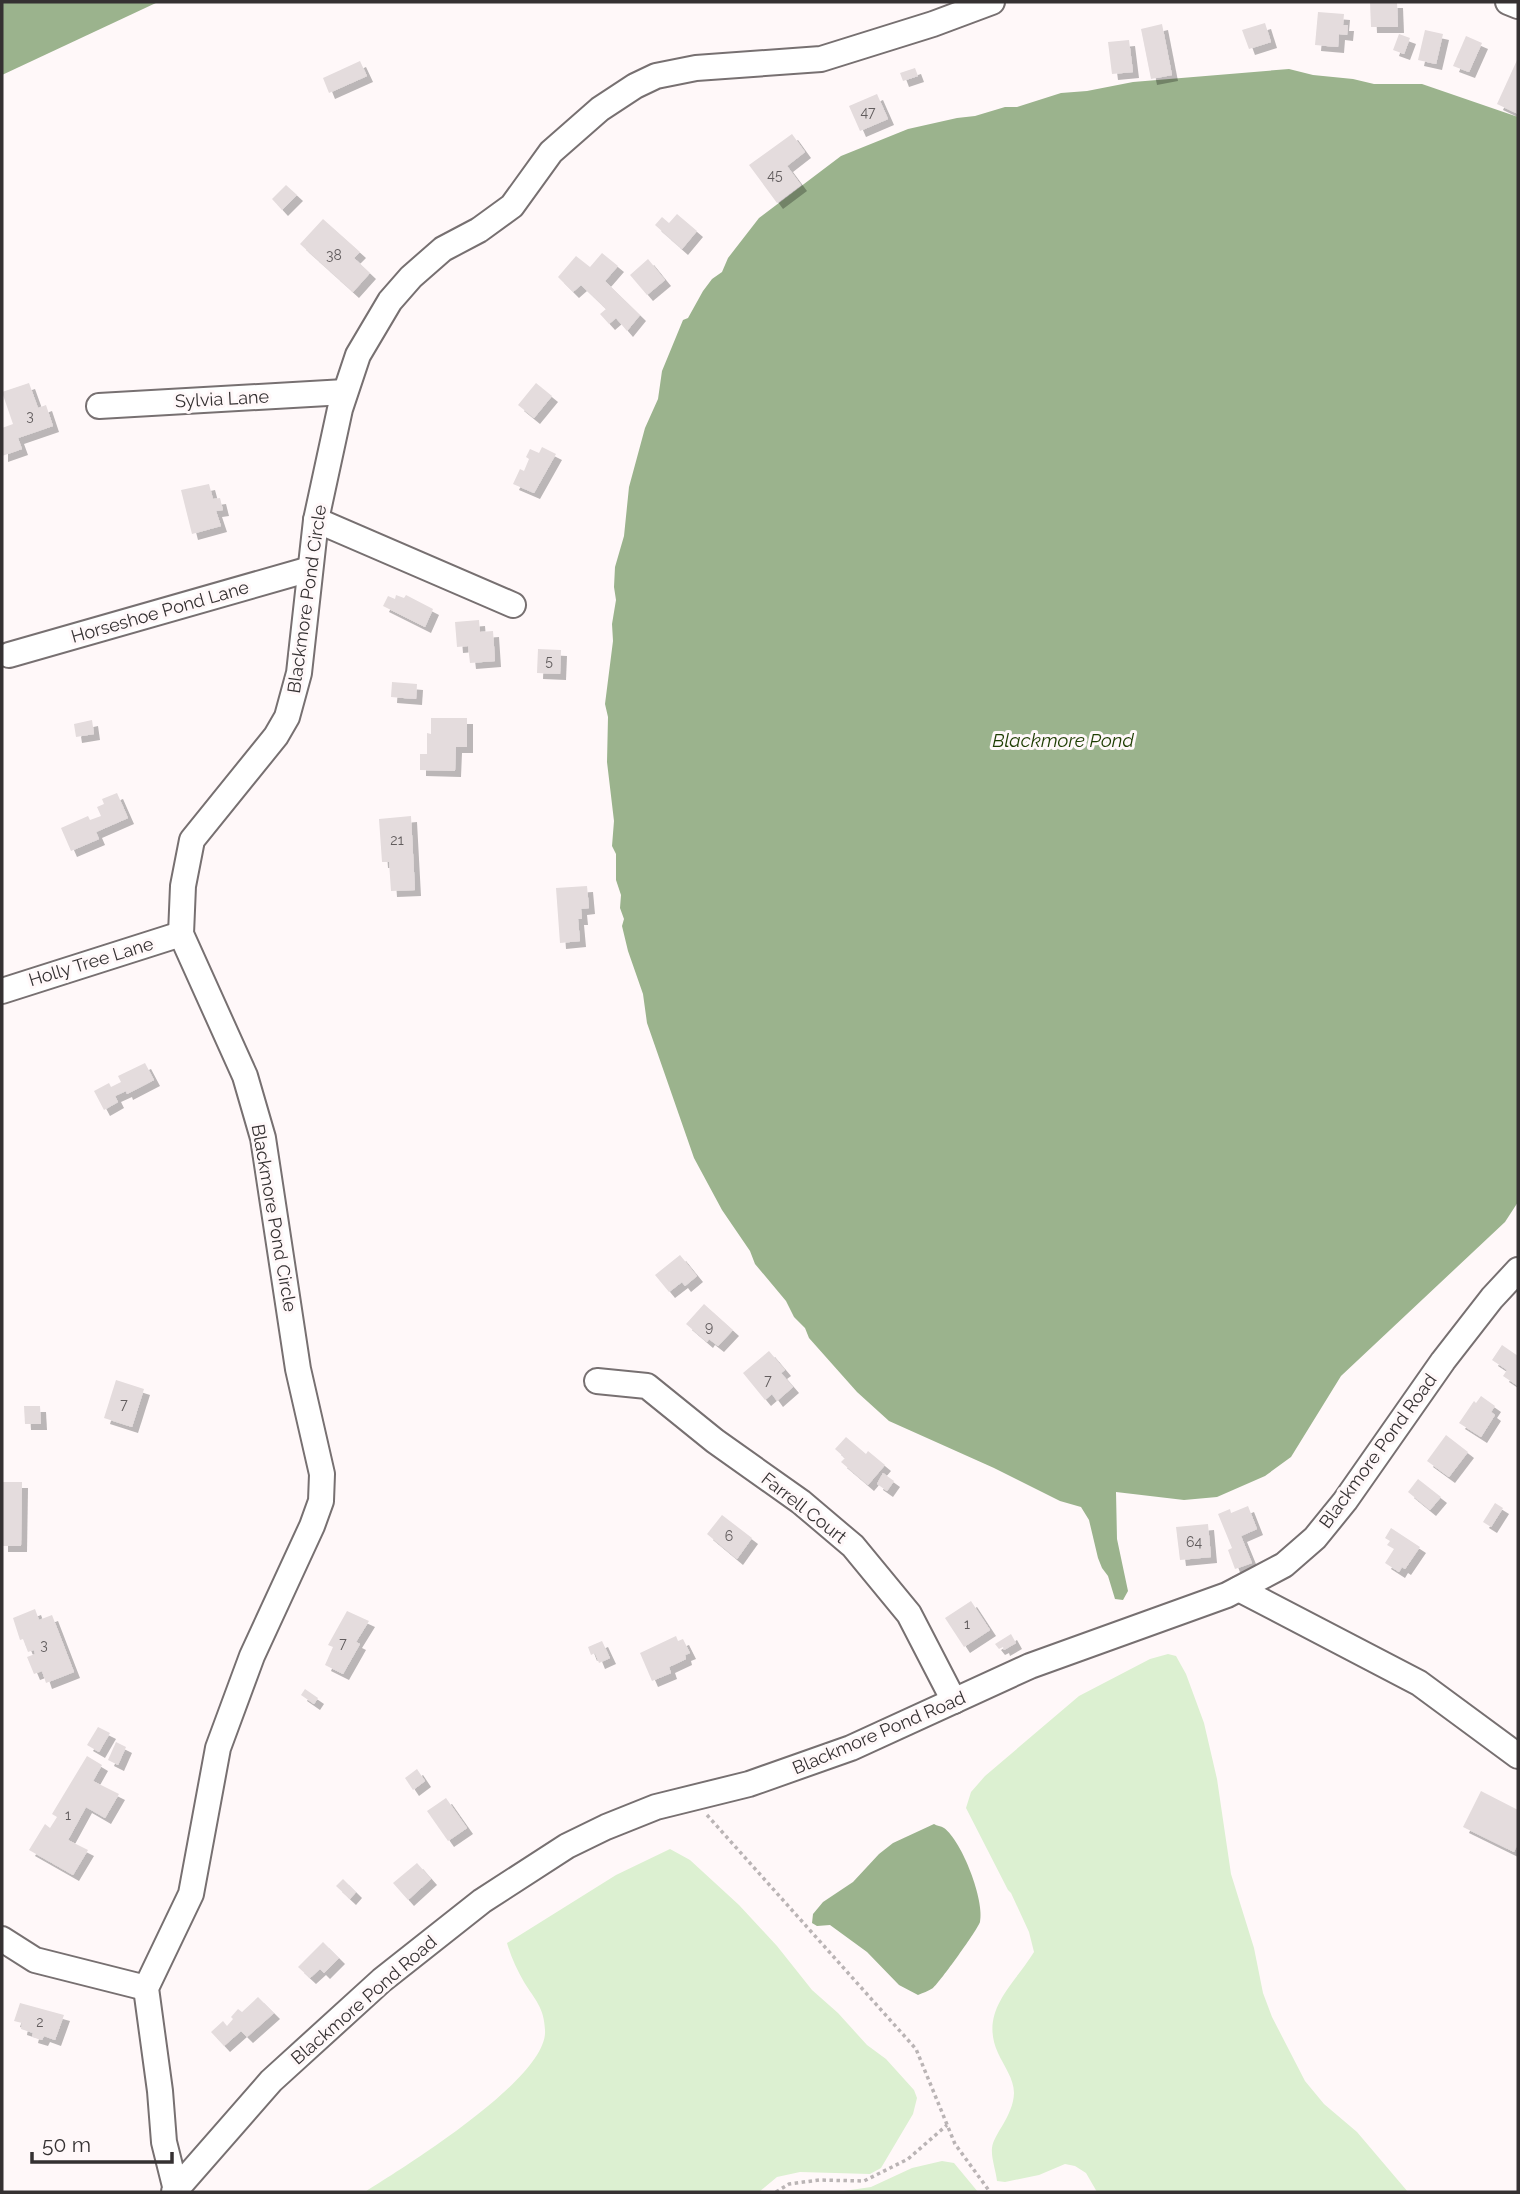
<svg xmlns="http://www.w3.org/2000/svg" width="1520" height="2194" font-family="Raleway,sans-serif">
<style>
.green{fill:#dcf0d1}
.water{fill:#9bb38d}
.building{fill:#e4dcdd;filter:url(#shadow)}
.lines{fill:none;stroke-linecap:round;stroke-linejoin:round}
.minor-casing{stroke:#777071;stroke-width:28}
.path{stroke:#bab4b5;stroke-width:3.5;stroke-dasharray:3.5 3.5;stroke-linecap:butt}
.minor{stroke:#fff;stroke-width:24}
.labels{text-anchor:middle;stroke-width:6;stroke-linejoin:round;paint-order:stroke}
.number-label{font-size:14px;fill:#615c5d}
.street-label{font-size:18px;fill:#353132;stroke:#fff8f9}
.water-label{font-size:19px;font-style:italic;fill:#1f3e03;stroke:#fff8f9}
</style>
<defs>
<filter id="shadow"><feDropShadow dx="6" dy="6" stdDeviation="0" flood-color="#0004"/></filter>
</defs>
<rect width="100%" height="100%" fill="#fff8f9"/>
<g class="green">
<path d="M1168 1654 1176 1656 1186 1674 1204 1723 1217 1779 1231 1874 1254 1948 1263 1993 1272 2017 1305 2081 1324 2104 1357 2132 1408 2192H1097L1086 2173 1075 2166 1065 2164 1039 2175 1005 2182 997 2181C996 2171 991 2158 992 2148 994 2133 1013 2117 1014 2093 1014 2079 1004 2066 998 2053 979 2011 1013 1986 1034 1952L1029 1932 1011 1893 1008 1890 966 1808 971 1792 985 1776 1079 1696 1150 1659Z"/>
<path d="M670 1849 690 1860 739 1905 777 1946 812 1990 838 2013 867 2045 886 2059 914 2090 917 2098 913 2114 881 2168 870 2174 800 2172 777 2177 759 2192H365C403 2168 549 2078 545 2030 544 2007 535 2000 524 1982 517 1970 511 1957 507 1943L616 1875Z"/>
<path d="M942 2161 954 2163 978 2192H837L871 2187 912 2168Z"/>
</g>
<g class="water">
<path d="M2 2H158L2 75Z"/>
<path d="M1289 69 1313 75 1353 79 1374 84H1422L1518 117V1202L1505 1222 1341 1376 1291 1457 1265 1476 1217 1497 1184 1500 1116 1492 1117 1539 1128 1591 1123 1600 1115 1599 1108 1576 1102 1568 1098 1558 1089 1520 1081 1507 1060 1501 994 1468 889 1421 857 1392 809 1338 805 1328 794 1317 786 1301 755 1264 750 1251 722 1210 694 1158 647 1023 643 994 628 951 622 926 624 919 620 908 621 895 616 880V854L612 846 614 821 607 762 608 717 605 704 613 641 612 624 616 600 614 587 615 567 624 536 629 487 645 428 658 399 662 371 683 320 688 318 703 291 712 279 722 272 728 258 759 218 841 156 908 129 957 118 975 116 1005 107H1017L1061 93 1087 91 1133 82Z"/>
<path d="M934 1824C937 1826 941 1826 944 1828 962 1841 985 1901 980 1922 978 1929 940 1982 933 1988 929 1991 922 1993 918 1995L899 1985 867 1952 830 1925 817 1926 812 1923 813 1914 823 1902 853 1882 879 1854 893 1843Z"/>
</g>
<g class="building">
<path d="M1370 2H1397L1398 27H1371Z"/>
<path d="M1318 12 1344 14 1343 25H1348L1347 35 1339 34 1338 47 1315 45Z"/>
<path d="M1265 23 1271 42 1249 49 1242 30Z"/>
<path d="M1162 24 1172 75 1151 79 1141 29Z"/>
<path d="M1425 30 1443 34 1436 64 1418 60Z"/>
<path d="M1399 34 1410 38 1404 54 1393 50Z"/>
<path d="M1466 36 1482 43 1469 72 1453 66Z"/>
<path d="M1129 40 1133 72 1112 74 1108 42Z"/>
<path d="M1518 58V114L1497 104Z"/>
<path d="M360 61 367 76 329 93 323 78Z"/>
<path d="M915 68 918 76 903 81 900 73Z"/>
<path d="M877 94 888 119 860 131 849 106Z"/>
<path d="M792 134 805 152 787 166 801 185 777 203 749 165Z"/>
<path d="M286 185 297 195 282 210 272 199Z"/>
<path d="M677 214 697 231 682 249 655 225 662 217 669 223Z"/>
<path d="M323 219 360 252 354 258 370 273 353 292 300 244Z"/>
<path d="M602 253 618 266 605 281 640 315 627 331 616 318 609 324 600 314 606 309 581 285 573 292 558 277 576 256 590 267Z"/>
<path d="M648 259 665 280 647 295 630 275Z"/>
<path d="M29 383 38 408 46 405 53 426 18 438 22 449 2 456V428L13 424 2 392Z"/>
<path d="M536 383 552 396 534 418 518 405Z"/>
<path d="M542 447 556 454 534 493 513 484 520 469 524 471 529 459 526 457 530 449 539 453Z"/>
<path d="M209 484 213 499 220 498 223 510 216 511 221 526 192 534 181 490Z"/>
<path d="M396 595 404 598 406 595 433 609 425 627 383 606 388 596 395 599Z"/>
<path d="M479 620 480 632 493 631 495 661 470 663 468 646 457 647 455 622Z"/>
<path d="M538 649 561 650 560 674 537 673Z"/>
<path d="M392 682 417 684 416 699 391 697Z"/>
<path d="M431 718H467V747H456L455 771 420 770V754H427V733L431 734Z"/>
<path d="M92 720 94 734 76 737 74 724Z"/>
<path d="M117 793 128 818 96 832 99 839 71 851 61 828 88 816 90 820 101 816 97 807 104 804 102 799Z"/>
<path d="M411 816 415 890 391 891 389 862H382L379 819Z"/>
<path d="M587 886 589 908 581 909 582 919H578L580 941 560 943 556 888Z"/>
<path d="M145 1063 154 1080 127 1094 126 1091 115 1096 118 1102 104 1110 94 1091 109 1083 111 1087 121 1082 118 1076Z"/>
<path d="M680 1255 697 1276 685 1286 682 1282 669 1292 655 1275Z"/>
<path d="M704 1304 733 1330 718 1346 709 1339 707 1342 686 1324Z"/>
<path d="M1502 1345 1518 1356V1386L1503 1376 1507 1370 1492 1360Z"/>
<path d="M769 1351 785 1370 781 1373 793 1387 777 1401 772 1394 765 1400 743 1373Z"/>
<path d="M116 1380 144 1389 132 1427 104 1418Z"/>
<path d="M1481 1396 1495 1406 1491 1412 1495 1415 1481 1437 1459 1423 1474 1401 1476 1403Z"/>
<path d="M24 1406H40L41 1424H25Z"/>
<path d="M1446 1435 1468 1452 1449 1477 1427 1461Z"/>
<path d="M846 1437 866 1454 868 1451 885 1465 868 1485 841 1462 845 1458 835 1449Z"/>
<path d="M883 1473 894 1481 887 1491 877 1484Z"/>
<path d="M1418 1479 1441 1497 1430 1510 1408 1492Z"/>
<path d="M2 1482H22L21 1546H2Z"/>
<path d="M1495 1503 1503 1508 1491 1527 1483 1522Z"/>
<path d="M1248 1506 1257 1529 1241 1536 1252 1563 1235 1569 1228 1550 1232 1548 1218 1514 1230 1509 1231 1513Z"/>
<path d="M722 1515 752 1538 737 1559 707 1534Z"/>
<path d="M1208 1524 1211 1557 1180 1560 1176 1527Z"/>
<path d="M1391 1528 1420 1547 1405 1569 1402 1567 1399 1572 1385 1563 1394 1549 1387 1545 1390 1541 1385 1538Z"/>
<path d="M971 1601 990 1630 964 1647 945 1618Z"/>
<path d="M35 1609 39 1620 52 1615 74 1672 46 1683 42 1671 34 1674 27 1657 35 1654 34 1650 28 1652 23 1639 20 1640 13 1618Z"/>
<path d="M347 1611 369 1621 356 1642 360 1644 343 1674 325 1665 333 1647 328 1645Z"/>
<path d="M1011 1634 1016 1643 1004 1650 1003 1647 999 1649 995 1644Z"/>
<path d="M676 1636 678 1641 683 1639 690 1653 685 1655 686 1659 669 1667 671 1673 652 1681 640 1653Z"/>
<path d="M602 1641 610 1658 599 1663 595 1653 591 1655 588 1647Z"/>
<path d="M305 1689 318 1698 314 1704 301 1695Z"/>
<path d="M98 1727 110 1733 99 1752 87 1745Z"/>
<path d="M116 1742 126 1747 118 1765 108 1760Z"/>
<path d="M87 1756 102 1765 93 1781 119 1794 105 1818 86 1807 68 1840 88 1850 73 1875 29 1850 45 1824 50 1828 57 1817 52 1814Z"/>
<path d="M417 1769 425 1781 413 1790 405 1778Z"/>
<path d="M1481 1791 1518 1810V1843L1514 1852 1463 1827Z"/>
<path d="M446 1798 467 1828 448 1841 427 1811Z"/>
<path d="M417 1863 431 1879 408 1900 393 1883Z"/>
<path d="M343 1879 356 1892 350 1899 336 1886Z"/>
<path d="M323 1942 339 1958 324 1973 320 1969 310 1978 298 1967Z"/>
<path d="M258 1997 274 2013 247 2037 241 2031 224 2046 211 2032 223 2021 227 2026 233 2019 231 2017 238 2009 242 2012Z"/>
<path d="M20 2003 64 2015 55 2040 44 2036 42 2040 32 2037 33 2033 21 2029 22 2023 14 2021Z"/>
</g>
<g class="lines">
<g class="minor-casing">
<g id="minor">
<path d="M1508 2 1518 6"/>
<path d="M99 406 345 392"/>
<path d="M316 520 513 605"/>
<path d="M9 655 310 569"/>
<path d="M2 991 181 934"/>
<path d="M597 1381 647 1386 715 1441 801 1502 853 1546 909 1614 954 1701"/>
<path d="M1239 1589 1419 1683 1518 1756"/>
<path d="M2 1939 35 1960 146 1988"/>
<path d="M176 2190 164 2142 160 2091 146 1988 191 1894 218 1748 252 1656 312 1526 321 1501 322 1474 298 1369 263 1138 245 1076 181 934 183 886 192 840 276 736 287 717 299 673 316 520 340 409 358 355 390 301 411 277 443 249 479 230 512 206 551 152 600 109 635 86 656 76 696 68 821 59 933 24 992 2"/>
<path d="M174 2192 271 2081 382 1980 482 1901 567 1846 606 1827 656 1807 749 1784 851 1748 1030 1666 1227 1595 1284 1565 1315 1538 1345 1501 1443 1361 1492 1298 1518 1270"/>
</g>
</g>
<g class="path">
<path d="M707 1815 916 2049 955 2144 990 2192"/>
<path d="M776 2192 789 2184 819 2180 864 2181 908 2159 947 2125"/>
</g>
<use href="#minor" class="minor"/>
</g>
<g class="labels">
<g class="number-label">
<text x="868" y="117">47</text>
<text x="775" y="180">45</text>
<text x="334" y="260">38</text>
<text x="30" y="421">3</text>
<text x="549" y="666">5</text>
<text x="397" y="845">21</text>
<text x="709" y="1332">9</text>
<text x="768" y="1385">7</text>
<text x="124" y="1409">7</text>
<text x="729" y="1541">6</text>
<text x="1194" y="1547">64</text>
<text x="967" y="1629">1</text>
<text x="343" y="1648">7</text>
<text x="44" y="1650">3</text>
<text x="68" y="1820">1</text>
<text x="40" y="2027">2</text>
</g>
<g class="street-label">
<text transform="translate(222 399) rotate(-3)" y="6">Sylvia Lane</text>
<text transform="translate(307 599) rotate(-82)" y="6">Blackmore Pond Circle</text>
<text transform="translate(160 612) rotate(-16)" y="6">Horseshoe Pond Lane</text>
<text transform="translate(91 962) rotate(-17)" y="6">Holly Tree Lane</text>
<text transform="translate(274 1218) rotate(80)" y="6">Blackmore Pond Circle</text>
<text transform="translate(1378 1451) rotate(-54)" y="6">Blackmore Pond Road</text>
<text transform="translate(804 1508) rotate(38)" y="6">Farrell Court</text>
<text transform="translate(879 1733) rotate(-23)" y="6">Blackmore Pond Road</text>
<text transform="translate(364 2000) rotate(-41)" y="6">Blackmore Pond Road</text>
</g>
<g class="water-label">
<text x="1063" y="747">Blackmore Pond</text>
</g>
</g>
<rect width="1520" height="2194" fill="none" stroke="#353132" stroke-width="7"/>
<path d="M32 2152v10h140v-10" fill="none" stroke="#353132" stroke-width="3.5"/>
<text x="42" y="2152" font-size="21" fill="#353132" stroke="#fff8f9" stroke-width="5" paint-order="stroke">50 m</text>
</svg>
